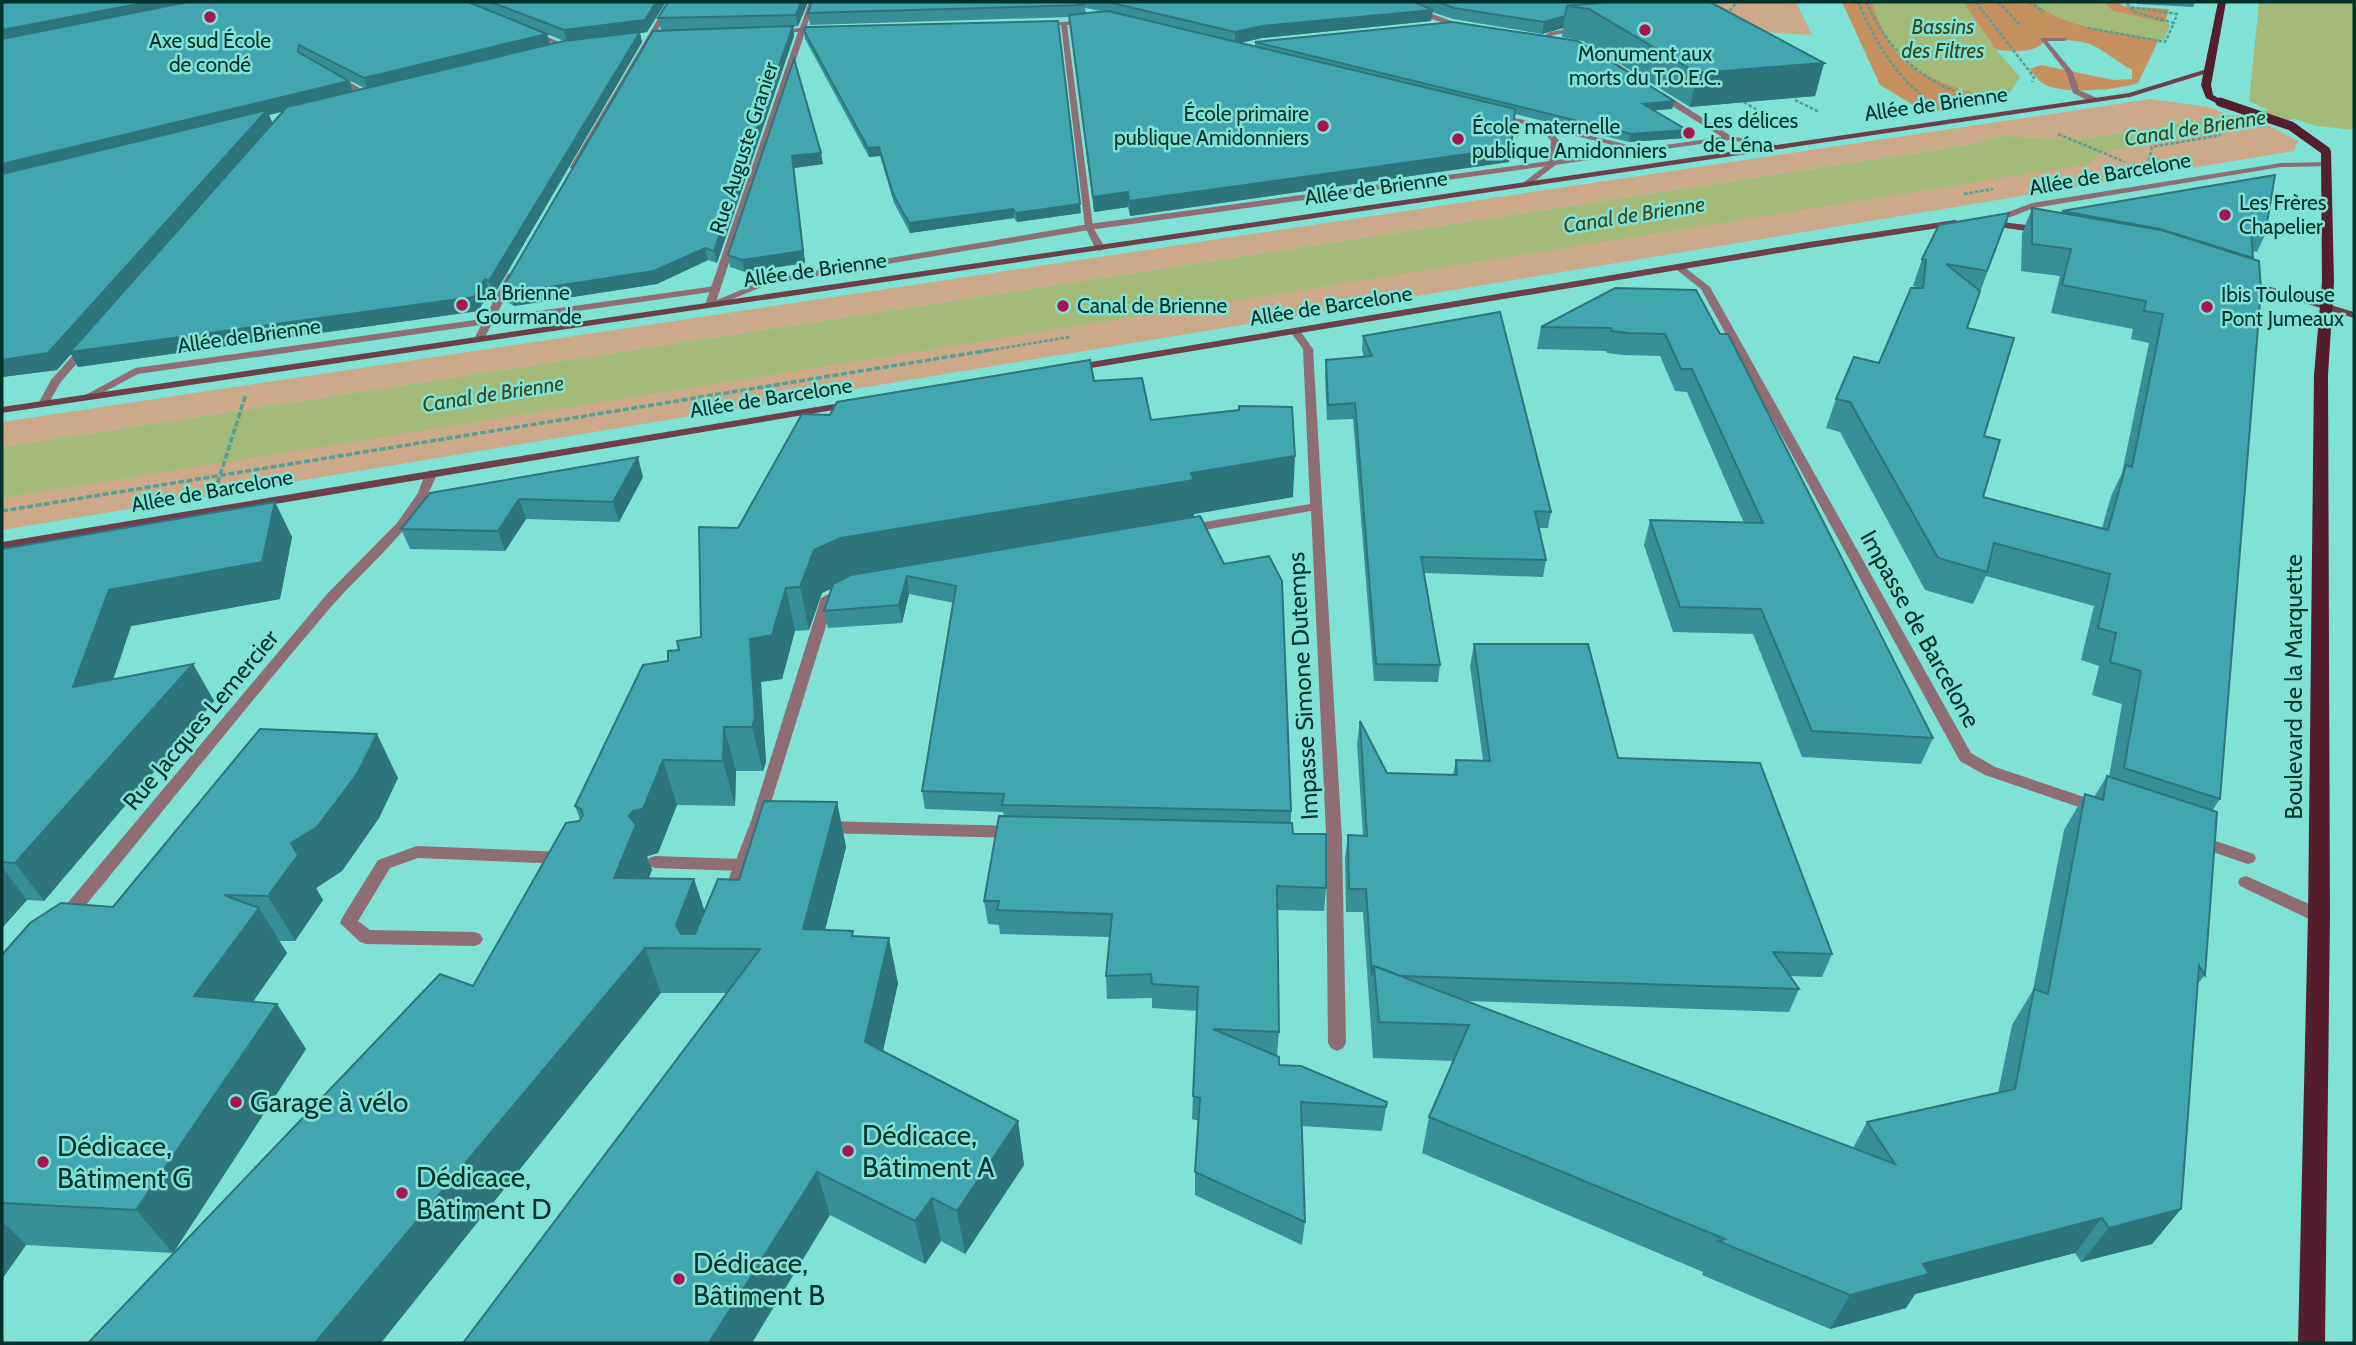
<svg xmlns="http://www.w3.org/2000/svg" width="2356" height="1345" font-family="Cabin,sans-serif">
<style>
.green{fill:#cba989}
.forest{fill:#c6915e}
.water{fill:#a2b977}
.lines{fill:none;stroke-linecap:round;stroke-linejoin:round}
.path-far1{stroke:#52a096;stroke-width:2.5;stroke-dasharray:3.5 2;stroke-linecap:butt}
.path{stroke:#52a096;stroke-width:3.5;stroke-dasharray:6 2.5;stroke-linecap:butt}
.lane{fill:#8e6d74;fill-rule:evenodd}
.street{fill:#8e6d74;fill-rule:evenodd}
.secondary{fill:#6d3f4a;fill-rule:evenodd}
.primary{fill:#541e2e;fill-rule:evenodd}
.path-bridge{stroke:#52a096;stroke-width:3.5;stroke-dasharray:6 2.5;stroke-linecap:butt}
.primary-bridge{stroke:#541e2e;stroke-width:9}
.wall{fill:#398f97;fill-rule:evenodd}
.shaded-wall{fill:#2e747b}
.building{fill:#42a6b0;stroke:#2e747b;stroke-width:2}
.poi-dot{fill:#a71550;stroke:#80e2d5;stroke-width:2.5}
.labels{text-anchor:middle;stroke-width:5;stroke-linejoin:round;paint-order:stroke}
.far-water-label{font-size:21px;font-style:italic;fill:#394818;stroke:#80e2d5}
.far-poi-label{font-size:21px;fill:#03312c;stroke:#80e2d5;text-anchor:start}
.far-street-label{font-size:21px;fill:#03312c;stroke:#80e2d5}
.street-label{font-size:24px;fill:#03312c;stroke:#80e2d5}
.near-poi-label{font-size:28px;fill:#03312c;stroke:#80e2d5;text-anchor:start}
</style>
<rect width="100%" height="100%" fill="#80e2d5"/>
<g class="green">
<path d="M1691 2H1796L1812 35 1695 28Z"/>
<path d="M2151 99 2208 107 2232 116 2076 140 1999 136 1975 144 2 447V422Z"/>
<path d="M2266 124 2298 141 2294 151 2 530V498Z"/>
</g>
<g class="forest">
<path d="M1842 2H1872L1882 29 1960 90 1974 91 1992 104 1925 112 1880 85Z"/>
<path d="M1963 2H2035C2061 28 2124 33 2159 39L2138 83C2117 90 2059 96 2041 82 2037 79 2033 73 2030 69L2041 65 2113 80 2132 79V70C2094 47 2095 37 2045 41 2032 55 2014 51 1996 50Z"/>
<path d="M2105 2H2119L2123 6 2169 9 2165 23 2112 11Z"/>
</g>
<g class="water">
<path d="M1872 2H1963L1996 50 2020 77 2009 94 1998 93 1999 97C1975 96 1921 78 1903 60 1887 45 1879 22 1872 2Z"/>
<path d="M2035 2H2105L2112 11 2170 24 2164 40C2128 34 2061 28 2035 2Z"/>
<path d="M2259 2H2354V130L2316 126 2295 119 2102 152 2089 164 2 498V447L1975 144 1999 136 2076 140 2269 110 2249 101Z"/>
</g>
<g class="lines">
<g class="path-far1">
<path d="M1858 2C1875 40 1892 72 1925 98"/>
<path d="M1866 2C1886 44 1911 73 1954 91"/>
<path d="M1976 2 2034 77 2032 82"/>
<path d="M1998 2 2020 25"/>
<path d="M2029 2 2044 12"/>
<path d="M2131 7 2177 14 2174 23"/>
<path d="M1726 15 1737 2"/>
<path d="M2088 28 2165 42 2174 23 2134 12 2126 2"/>
<path d="M1795 100 1819 112"/>
<path d="M1744 102 1767 116"/>
<path d="M2058 134 2125 162"/>
<path d="M2149 161 2152 147 2221 135"/>
<path d="M1964 194 1993 189"/>
<path d="M979 352 1070 337"/>
</g>
<path class="path" d="M2 511 990 350"/>
<g class="lane">
<path d="M1581 27 1583 30 1554 35 1545 39 1542 37 1550 32Z"/>
<path d="M2040 38H2067L2065 41H2047L2073 72 2079 90 2097 98V102H2091L2073 93 2066 72Z"/>
<path d="M332 75H338L371 95 364 97 332 79Z"/>
<path d="M1651 147 1655 149 1654 151 1089 230 769 284 713 307 705 305 767 279 1089 224Z"/>
<path d="M715 286 718 287V291L138 374 89 400H81L80 398 135 368Z"/>
<path d="M417 846 563 852 569 854 571 858 569 862 563 864 418 858 390 868 358 921 370 930 474 932 480 934 483 939 480 944 474 946 366 944 360 942 340 923 342 918 378 860Z"/>
<path d="M655 856 741 859 747 861 749 865 747 869 741 871 655 868 649 866 647 862 649 858Z"/>
<path d="M2246 876 2325 911 2327 916 2325 921 2319 922 2313 921 2240 886 2238 882 2240 878Z"/>
</g>
<g class="street">
<path d="M668 2H674L578 167 571 169 570 167Z"/>
<path d="M809 2H815L806 28 824 30 805 32 715 305 707 307 705 305 798 32 775 33 772 31 800 28Z"/>
<path d="M1392 2H1400L1465 26 1462 28 1431 19Z"/>
<path d="M1087 20 1089 23 1067 25 1093 227 1105 248 1100 251 1095 248 1085 227 1061 25 1041 26 1038 24Z"/>
<path d="M532 30 568 46 569 47 564 48 530 33Z"/>
<path d="M1572 40 1594 48 1632 73 1625 75 1590 50 1570 43Z"/>
<path d="M1656 92H1662L1731 136 1787 147 1783 149 1729 140 1651 151 1629 149 1551 130 1559 141 1557 164 1527 187 1520 185 1549 163 1551 141 1541 128 1494 117V113L1629 145 1651 147 1722 137 1656 96Z"/>
<path d="M2327 162H2330V166L2281 167 2034 208 2008 218 2007 226 2000 224V215L2032 203 2281 163Z"/>
<path d="M1677 266H1683L1710 287 1971 753 1995 767 2105 804 2107 808 2105 812H2093L1985 775 1960 761 1701 289 1677 270Z"/>
<path d="M512 272 517 275 484 339 475 341 474 339 507 275Z"/>
<path d="M1295 328 1299 329 1313 349 1342 839 1346 1043 1343 1048 1337 1051 1331 1048 1328 1043 1326 845 1302 843 1300 839 1302 835 1326 833 1311 511 1187 533 1181 529 1187 525 1310 504 1303 349 1290 331Z"/>
<path d="M86 344 91 347 60 383 47 406H39L38 404 51 380 82 345Z"/>
<path d="M431 470 437 474C415 532 364 567 325 614 239 715 157 819 72 922L66 923 60 922 58 917 60 912 327 594 397 523 418 493 425 474Z"/>
<path d="M844 586 851 590 834 600 766 819 738 896 736 900 730 902 724 900 722 896 751 821 821 598Z"/>
<path d="M825 821 1015 826 1021 828 1023 832 1021 836 1015 838 825 833 819 831 817 827 819 823Z"/>
<path d="M2198 835 2254 854 2256 858 2254 862 2248 864 2192 845 2190 841 2192 837Z"/>
</g>
<g class="secondary">
<path d="M2207 69 2214 71 2130 97 2 413V407L2129 93Z"/>
<path d="M1955 220 1958 221V225L1809 248 1073 371 1068 368 1073 365 1809 242Z"/>
<path d="M1986 220 2042 227 2046 230 2042 233 1983 225V221Z"/>
<path d="M2244 279 2354 312V318L2241 284V280Z"/>
<path d="M853 401 857 402V406L2 550V542Z"/>
</g>
<g class="primary">
<path d="M2218 2H2226L2211 85 2213 95 2225 102 2220 105 2206 98 2201 85Z"/>
<path d="M2326 148 2331 151 2334 282 2328 375 2330 916 2325 1343H2298L2308 916 2314 375 2322 282 2321 151Z"/>
</g>
<path class="path-bridge" d="M215 491 246 394"/>
<path class="primary-bridge" d="M2220 102 2291 126 2326 151"/>
</g>
<g class="wall">
<path d="M2 2H666L647 32 640 33 642 42 494 295 489 293 478 311 78 367 71 354 57 370 2 377ZM547 34 564 41 550 44ZM341 76 364 88 353 91 349 81ZM283 111 272 123 269 115Z"/>
<path d="M808 2 798 26 793 27 794 36 717 263 708 260 657 284 514 306 506 301 502 289 661 30 658 18Z"/>
<path d="M812 2H1710L1824 63 1815 96 1690 107 1583 41 1562 37 1563 28 1542 34 1453 19 1432 12 1431 21 1262 38 1241 43 1255 46V42L1674 101 1672 109 1654 110 1685 138 1629 142 1515 114 1509 162 1130 216 1128 207 1094 212 1069 17 810 25 808 13ZM1085 8 1090 9 1101 11 1086 13Z"/>
<path d="M2136 2H2195L2193 7 2137 4Z"/>
<path d="M804 31 1081 213 1017 222 1014 218 910 233 894 203 880 156 869 157 805 39Z"/>
<path d="M794 59 823 164 794 168 805 263 745 272 730 267 728 255Z"/>
<path d="M2275 175 2265 235 2257 252 2252 251 2253 258 2220 799 2212 811 2205 975 2197 985 2181 1209 2152 1244 2081 1262 2075 1253 1915 1294 1906 1308 1830 1329 1702 1275 1703 1272 1422 1153 1429 1117 1453 1061 1373 1058 1363 912H1346L1345 858 1348 835H1363L1357 744 1360 721 1387 773 1453 775 1456 760H1483L1470 666 1474 644 1618 758 1832 954 1822 977 1790 976 1799 989 1789 1012 1468 1001 1853 1148 1867 1122 1998 1093 2012 1025 2033 990 2064 830 2085 794 2094 797 2107 776 2109 777 2122 704 2092 695 2099 666 2081 660 2094 606 1986 576 1973 604 1925 590 1840 432 1826 428 1836 399 1879 363 1917 288V287L1913 286 1922 259 2009 213 1967 328 1984 436 1983 497 2102 528 2111 496 2122 473 2149 343 2131 339 2133 329 2051 313 2060 276 2021 271 2022 234 2032 208 2062 213V211Z"/>
<path d="M1696 290 1933 738 1921 764 1802 757 1753 634 1673 632 1644 545 1650 520 1744 523 1687 392 1675 391 1660 356 1623 355 1607 353 1606 351 1537 349 1541 327Z"/>
<path d="M1363 336 1551 512 1548 528H1539L1546 560 1543 577 1424 573 1440 665 1438 682 1374 681 1353 419 1327 420 1325 375 1326 360 1364 357 1362 350Z"/>
<path d="M1094 381 1151 420 1293 497 1194 514V517L1291 811V823L1293 834 1326 888 1324 911 1277 910 1279 1032 1277 1055H1274L1279 1065 1387 1102 1382 1131 1302 1126 1305 1222 1302 1245 1195 1195V1172L1199 1121 1192 1119 1193 1096 1197 1011 1152 1008V998L1107 999 1106 976 1110 937 1000 934 999 925 988 924 984 901 1004 816 1003 812 925 809 922 791 954 603 909 594 902 623 828 628 824 611 832 588 822 593 809 630 795 631 782 679 761 682 766 762 763 771H736L735 806 677 805 658 853 648 856 647 857 652 870 648 878 694 879 704 911 739 880 837 802 846 847 825 930 855 936 898 983 883 1051 1018 1121 1024 1165 965 1254 941 1241 925 1264 830 1215 727 993H661L473 986 580 819 575 806 668 661 679 650 701 637 738 528 830 415Z"/>
<path d="M643 477 619 522 526 519 505 551 410 549 401 529 430 493Z"/>
<path d="M275 502 292 537 280 599 131 626 113 680 193 664 214 701 44 901 27 900 2 928V549Z"/>
<path d="M398 778 379 818 342 871 316 888 323 900 295 941H279L287 953 253 1002 277 1004 306 1049 173 1253 26 1245 2 1279V955L113 907Z"/>
</g>
<g class="shaded-wall">
<path d="M148 2H212L2 43V30Z"/>
<path d="M656 2H666L647 32 640 33 642 42 494 295 489 281 567 42 564 30Z"/>
<path d="M801 2H808L798 26 796 15Z"/>
<path d="M1433 10 1431 21 1262 38 1235 44V32L1262 26Z"/>
<path d="M1565 16 1563 28 1542 34 1544 22Z"/>
<path d="M793 26 794 36 717 263 714 251Z"/>
<path d="M547 34 551 46 368 91 364 78Z"/>
<path d="M1824 63 1815 96 1690 107 1697 73Z"/>
<path d="M349 81 354 94 269 115 273 124 485 279 489 293 478 311 78 367 71 354 57 370 2 377V164Z"/>
<path d="M1674 101 1672 109 1642 111 1643 104Z"/>
<path d="M1687 130 1685 138 1629 142 1631 134Z"/>
<path d="M879 147 880 156 869 157 868 148Z"/>
<path d="M1511 148 1509 162 1130 216 1129 201Z"/>
<path d="M821 153 823 164 794 168 805 263 745 272 742 260 792 156Z"/>
<path d="M1128 192V207L1094 212 1093 197Z"/>
<path d="M1080 204 1081 213 1017 222 1016 213Z"/>
<path d="M1013 209 1014 218 910 233 909 223Z"/>
<path d="M705 248 708 260 657 284 514 306 510 293Z"/>
<path d="M1295 456 1293 497 1194 514V521L849 580 822 593 809 630 800 587 814 550 841 538 1191 473Z"/>
<path d="M638 457 643 477 619 522 613 502Z"/>
<path d="M519 499 526 519 505 551 498 531Z"/>
<path d="M275 502 292 537 280 599 131 626 98 725 73 687 109 590Z"/>
<path d="M907 576 909 594 902 623 899 605Z"/>
<path d="M786 588 795 631 782 679 761 682 766 762 763 771 752 727 750 639Z"/>
<path d="M193 664 214 701 44 901 15 863Z"/>
<path d="M724 727 736 771 735 806 723 761Z"/>
<path d="M377 734 398 778 379 818 342 871 316 888 323 900 295 941 268 896 291 843Z"/>
<path d="M663 760 677 805 658 853 648 856 647 857 652 870 631 923 614 878 629 816Z"/>
<path d="M837 802 846 847 814 974 803 929Z"/>
<path d="M2 867 27 900 2 928Z"/>
<path d="M694 879 709 924 684 948 676 925Z"/>
<path d="M259 908 287 953 225 1041 194 996Z"/>
<path d="M889 938 898 983 875 1087 865 1042Z"/>
<path d="M645 948 661 993 381 1343H315Z"/>
<path d="M277 1004 306 1049 173 1253 136 1210Z"/>
<path d="M1018 1121 1024 1165 965 1254 957 1211Z"/>
<path d="M817 1172 830 1215 752 1343H709Z"/>
<path d="M932 1198 941 1241 925 1264 915 1221Z"/>
<path d="M2181 1209 2152 1244 2081 1262 2109 1228Z"/>
<path d="M2102 1218 2075 1253 1915 1294 1906 1308 1830 1329 1850 1295 1923 1264Z"/>
<path d="M2 1221 26 1245 2 1279Z"/>
</g>
<g class="building">
<path d="M2 2H148L2 30Z"/>
<path d="M188 2H468L547 34 364 78 299 45 298 52 349 81 2 164V39Z"/>
<path d="M491 2H656L645 20 564 30Z"/>
<path d="M668 2H801L796 15 658 18Z"/>
<path d="M812 2H1075L1085 5 808 13Z"/>
<path d="M1108 2H1414L1433 10 1262 26 1235 32Z"/>
<path d="M1438 2H1610L1567 6 1565 16 1544 22 1454 8Z"/>
<path d="M1610 2H1710L1824 63 1697 73 1589 9 1567 6Z"/>
<path d="M1108 11 1515 109 1511 148 1129 201 1128 192 1093 197 1069 15Z"/>
<path d="M1058 21 1080 204 1016 213 1013 209 909 223 893 194 879 147 868 148 804 31 806 27Z"/>
<path d="M1452 22 1578 41 1674 101 1643 104 1687 130 1631 134 1255 42Z"/>
<path d="M793 26 714 251 705 248 654 271 510 293 502 289 653 31Z"/>
<path d="M640 32 489 281 485 279 474 297 70 352 287 107 564 41Z"/>
<path d="M794 59 821 153 792 156 803 251 742 260 728 255Z"/>
<path d="M267 110 48 353 2 360V174Z"/>
<path d="M2275 175 2265 235 2251 232 2253 258 2160 229 2062 211Z"/>
<path d="M2032 208 2161 230 2259 261 2261 290 2220 799 2124 768 2141 671 2110 662 2116 633 2098 628 2110 574 1994 543 1987 572 1938 558 1850 402 1836 399 1854 357 1879 363 1911 288H1923L1926 260 1922 259 1939 225 2009 213 1987 271 1946 264 1980 291 1967 328 2014 338 1984 436 2000 440 1983 497 2108 530 2126 465 2132 467 2163 314 2144 311 2146 301 2062 285 2071 249 2032 244Z"/>
<path d="M1615 288 1696 290 1720 334H1728L1933 738 1812 731 1761 609 1680 607 1650 520 1763 523 1692 369H1681L1665 334 1628 333 1612 331 1611 328 1541 327Z"/>
<path d="M1500 312 1551 512 1535 511 1546 560 1421 557 1440 665 1376 664 1355 403 1328 405 1326 360 1372 356 1363 336Z"/>
<path d="M1090 360 1094 381 1142 378 1151 420 1239 410V406L1292 407 1295 456 1191 473 1194 480 841 538 814 550 800 587 786 588 772 635 750 639 755 718 752 727H724L723 761 663 760 643 809 633 811 629 816 636 825 614 878 694 879 676 925 681 934H695L718 879 739 880 764 801 837 802 803 929 853 931 852 936 889 938 865 1042 1018 1121 957 1211 932 1198 915 1221 817 1172 709 1343H463L760 949 645 948 315 1343H88L440 974 473 986 566 823 579 821 583 815 581 809 575 806 643 665 668 661V651L679 650 677 641 701 637 699 527 738 528 802 414 830 415 837 402Z"/>
<path d="M638 457 613 502 519 499 498 531 401 529 430 493Z"/>
<path d="M275 502 262 562 109 590 73 687 193 664 15 863 2 862V549Z"/>
<path d="M1200 516 1224 564 1269 556 1282 581 1291 811 1002 805 1004 794 922 791 956 586 907 576 899 605 824 611 833 584 851 575Z"/>
<path d="M1474 644H1588L1618 758 1760 763 1832 954 1773 952 1799 989 1401 976 1374 966 1372 975 1366 889H1349L1348 835 1367 836 1360 721 1387 773 1457 775 1456 760 1490 761Z"/>
<path d="M260 729 377 734 357 774 317 827 291 843 298 855 268 896 224 895 259 908 194 996 277 1004 136 1210 2 1203V955L30 923 61 903 113 907Z"/>
<path d="M2107 776 2217 812 2205 975 2199 966 2181 1209 2109 1228 2102 1218 1923 1264 1929 1274 1850 1295 1718 1241 1725 1239 1429 1117 1469 1025 1379 1022 1374 966 1895 1164 1867 1122 2015 1089 2034 989 2048 994 2085 794 2103 800Z"/>
<path d="M999 816 1292 823 1293 834H1326V888L1277 886 1279 1032 1213 1029 1279 1057V1065L1301 1066 1387 1102 1386 1107 1301 1102 1305 1222 1195 1172 1200 1098 1193 1096 1198 987 1152 984 1151 974 1106 976 1112 914 997 910 999 901H984Z"/>
</g>
<g class="poi-dot">
<circle cx="210" cy="17" r="7"/>
<circle cx="1645" cy="30" r="7"/>
<circle cx="1323" cy="126" r="7"/>
<circle cx="1689" cy="133" r="7"/>
<circle cx="1458" cy="139" r="7"/>
<circle cx="2225" cy="215" r="7"/>
<circle cx="462" cy="305" r="7"/>
<circle cx="1063" cy="306" r="7"/>
<circle cx="2207" cy="307" r="7"/>
<circle cx="236" cy="1102" r="7"/>
<circle cx="848" cy="1151" r="7"/>
<circle cx="43" cy="1162" r="7"/>
<circle cx="402" cy="1193" r="7"/>
<circle cx="679" cy="1279" r="7"/>
</g>
<g class="labels">
<g class="far-water-label">
<text x="1943" y="34">Bassins<tspan x="1943" dy="24">des Filtres</tspan></text>
<text transform="translate(2195 128) rotate(-9)" y="7">Canal de Brienne</text>
<text transform="translate(1634 215) rotate(-9)" y="7">Canal de Brienne</text>
<text transform="translate(493 394) rotate(-9)" y="7">Canal de Brienne</text>
</g>
<g class="far-poi-label">
<text x="210" y="48" text-anchor="middle">Axe sud École<tspan x="210" dy="24">de condé</tspan></text>
<text x="1645" y="61" text-anchor="middle">Monument aux<tspan x="1645" dy="24">morts du T.O.E.C.</tspan></text>
<text x="1309" y="121" text-anchor="end">École primaire<tspan x="1309" dy="24">publique Amidonniers</tspan></text>
<text x="1703" y="128">Les délices<tspan x="1703" dy="24">de Léna</tspan></text>
<text x="1472" y="134">École maternelle<tspan x="1472" dy="24">publique Amidonniers</tspan></text>
<text x="2239" y="210">Les Frères<tspan x="2239" dy="24">Chapelier</tspan></text>
<text x="476" y="300">La Brienne<tspan x="476" dy="24">Gourmande</tspan></text>
<text x="2221" y="302">Ibis Toulouse<tspan x="2221" dy="24">Pont Jumeaux</tspan></text>
<text x="1077" y="313">Canal de Brienne</text>
</g>
<g class="far-street-label">
<text transform="translate(1936 104) rotate(-8)" y="7">Allée de Brienne</text>
<text transform="translate(744 148) rotate(-72)" y="7">Rue Auguste Granier</text>
<text transform="translate(2110 174) rotate(-10)" y="7">Allée de Barcelone</text>
<text transform="translate(1376 188) rotate(-8)" y="7">Allée de Brienne</text>
<text transform="translate(815 270) rotate(-8)" y="7">Allée de Brienne</text>
<text transform="translate(1331 306) rotate(-9)" y="7">Allée de Barcelone</text>
<text transform="translate(249 336) rotate(-8)" y="7">Allée de Brienne</text>
<text transform="translate(771 398) rotate(-9)" y="7">Allée de Barcelone</text>
<text transform="translate(212 491) rotate(-10)" y="7">Allée de Barcelone</text>
</g>
<g class="street-label">
<text transform="translate(1920 629) rotate(61)" y="8">Impasse de Barcelone</text>
<text transform="translate(1303 686) rotate(-93)" y="8">Impasse Simone Dutemps</text>
<text transform="translate(2294 687) rotate(-90)" y="8">Boulevard de la Marquette</text>
<text transform="translate(201 720) rotate(-50)" y="8">Rue Jacques Lemercier</text>
</g>
<g class="near-poi-label">
<text x="250" y="1112">Garage à vélo</text>
<text x="862" y="1145">Dédicace,<tspan x="862" dy="32">Bâtiment A</tspan></text>
<text x="57" y="1156">Dédicace,<tspan x="57" dy="32">Bâtiment G</tspan></text>
<text x="416" y="1187">Dédicace,<tspan x="416" dy="32">Bâtiment D</tspan></text>
<text x="693" y="1273">Dédicace,<tspan x="693" dy="32">Bâtiment B</tspan></text>
</g>
</g>
<rect width="2356" height="1345" fill="none" stroke="#03312c" stroke-width="7"/>
</svg>
